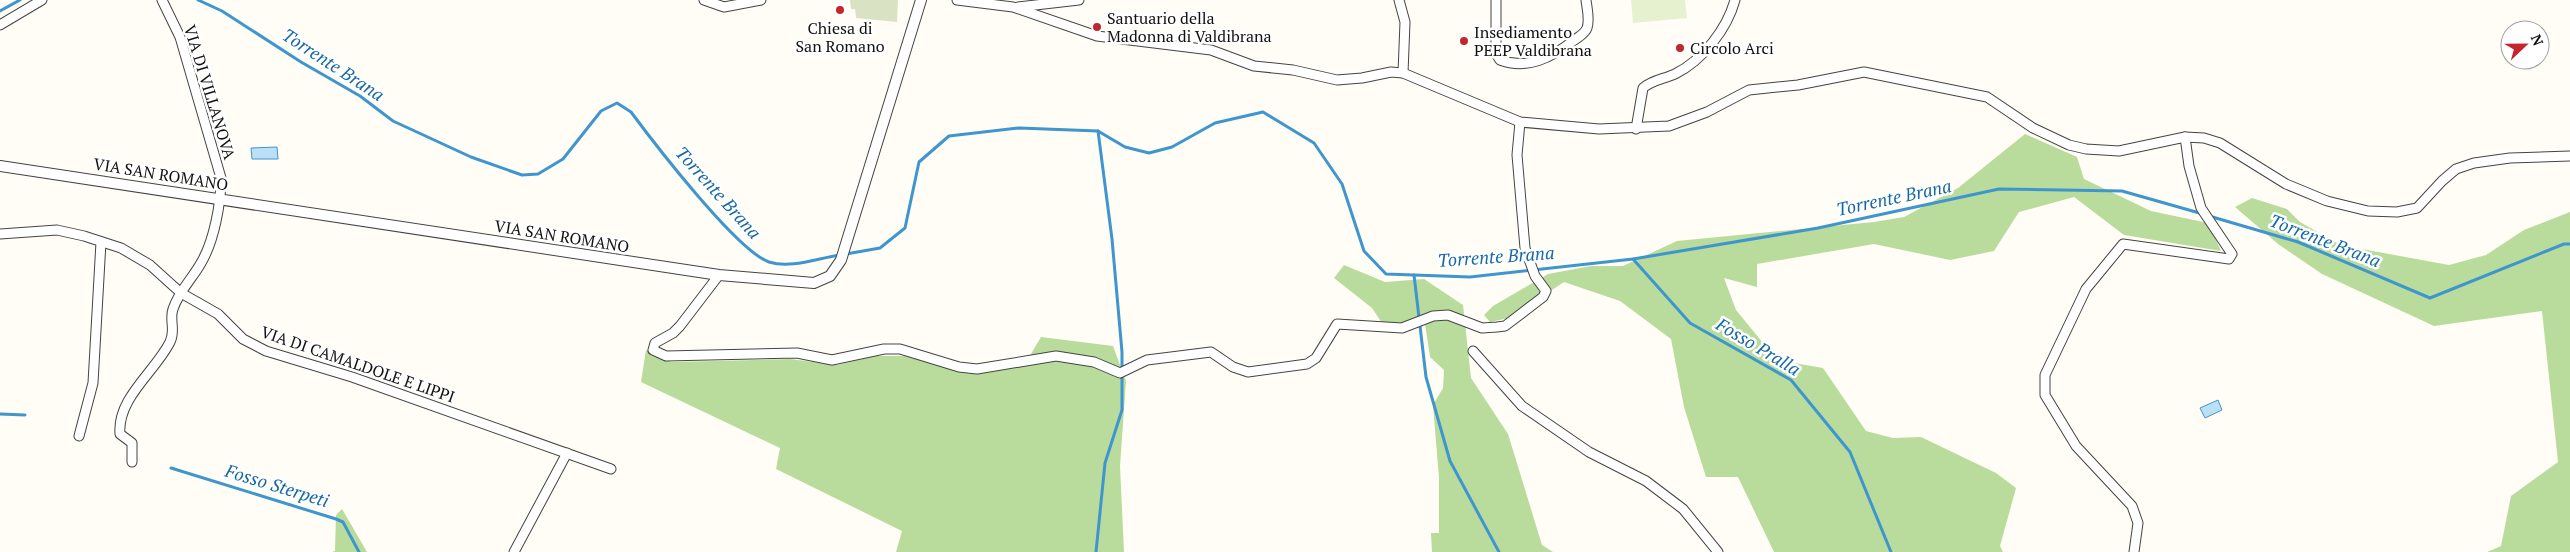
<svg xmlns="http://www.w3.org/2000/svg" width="2570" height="552" font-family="'PT Serif',serif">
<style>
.forest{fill:#b9dc9c}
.cemetery{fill:#d9e3c4}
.pitch{fill:#e6f2cf}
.water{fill:#b9e0f7;stroke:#3f96cf}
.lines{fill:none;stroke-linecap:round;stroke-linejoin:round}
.stream{stroke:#3f96cf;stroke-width:3}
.minor-casing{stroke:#444;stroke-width:11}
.tertiary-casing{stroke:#444;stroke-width:12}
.minor{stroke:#fff;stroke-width:9}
.tertiary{stroke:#fff;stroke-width:10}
.poi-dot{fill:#c4262e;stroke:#fff;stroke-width:2}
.labels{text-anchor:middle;stroke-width:5;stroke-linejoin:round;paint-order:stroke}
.poi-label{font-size:16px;fill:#111;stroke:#fff;text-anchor:start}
.street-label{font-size:16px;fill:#111;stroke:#fff}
.water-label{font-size:18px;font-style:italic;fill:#1768a6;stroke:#fff}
</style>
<rect width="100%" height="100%" fill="#fffdf5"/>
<g class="forest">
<path d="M2025 134 2077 157 2084 179 2151 211 2208 223 2221 251 2124 235 2074 197 2019 212 1994 251 1950 260 1874 244 1757 264V287L1724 278 1736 310 1777 360 1823 368 1866 431 1893 438 1921 437 1996 473 2016 488 2000 546 2003 552H1774L1738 477H1706L1684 407 1671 339 1620 301 1564 282 1509 318 1490 322 1484 315 1493 306 1548 274 1591 266H1623L1677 241 1874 222 1904 217 1958 188Z"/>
<path d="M2252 198 2287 209 2300 222 2340 245 2449 265 2486 255 2524 230 2570 212V552H2487L2501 546 2511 496 2558 462 2542 311 2434 326 2322 274 2278 244 2235 207Z"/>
<path d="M1344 265 1385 282 1424 279 1463 305 1471 378 1508 434 1542 545 1553 552H1432L1431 533H1439V478L1433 405 1443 388 1444 370 1430 357 1425 324 1382 323 1372 308 1334 278Z"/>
<path d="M1041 337 1113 346 1126 381 1120 466 1124 552H896L902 531 776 469 780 448 641 382 646 350 671 362 790 359 837 365 875 356H905L974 372 1019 364 1031 354Z"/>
<path d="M342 509 367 552H332L335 551 336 515Z"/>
</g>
<path class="cemetery" d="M850 0H898L897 22 856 18 855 9H851Z"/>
<path class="pitch" d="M1631 0H1685L1687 18 1633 23Z"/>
<g class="water">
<path d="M277 147 278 159H252L251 148Z"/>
<path d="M2218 400 2222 410 2205 418 2200 408Z"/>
</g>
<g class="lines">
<g class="stream">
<path d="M198 0 222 11 301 62 360 96 393 121 471 157 522 175 538 174 563 159 601 111 617 103 631 112C654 143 737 251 769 262 791 269 818 258 840 255"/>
<path d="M0 11 20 0"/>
<path d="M2209 216 2298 242 2430 298 2564 244H2570"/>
<path d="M846 254 880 248 905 228 919 162 949 136 1019 128 1098 131 1125 147 1149 153 1172 147 1215 123 1263 112 1314 143 1342 184 1364 251 1386 274 1470 277 1633 259 1818 228 1999 189 2122 191 2203 214"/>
<path d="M1633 259 1690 323 1791 380 1850 452 1891 552"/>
<path d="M1414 275 1426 377 1450 461 1499 552"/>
<path d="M0 414 25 415"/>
<path d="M171 468 336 519 343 522 359 552"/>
<path d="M1096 552 1105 463 1122 410V352L1112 239 1098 131"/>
</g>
<g class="minor-casing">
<g id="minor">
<path d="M704 0 724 7 761 0"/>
<path d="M957 0 1013 7 1097 36 1211 50 1254 66 1293 70 1337 80 1362 78 1391 72 1403 73 1520 122 1599 129 1669 126 1707 112 1749 90 1798 85 1864 72 1987 97 2033 128 2069 145 2086 149 2119 151 2185 137 2204 138 2220 143 2286 184 2327 201 2368 211 2397 212 2417 208 2442 181 2456 169 2474 163 2510 158 2570 156"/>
<path d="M1399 0 1405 22 1403 73"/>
<path d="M1496 0V54L1500 60C1527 70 1551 58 1573 41 1578 37 1585 34 1587 28 1590 20 1587 8 1586 0"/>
<path d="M1018 7 1079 0"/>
<path d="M0 25 42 0"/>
<path d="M1636 129 1643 88C1652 80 1664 79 1675 74 1703 60 1727 29 1735 0"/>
<path d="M0 234 57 230 84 236 121 248 150 265 181 293 218 314 243 339 266 351 352 377 611 469"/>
<path d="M719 275 680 326 673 333 655 343 653 350 666 356 797 353 832 360 884 349H900L959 367 977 369 1056 356 1094 362 1120 373 1147 360 1211 352 1233 367 1248 372 1307 364 1316 358 1337 324 1402 328 1433 316 1448 315 1482 328 1497 327 1505 326 1543 297 1546 291 1535 276 1525 248 1517 155 1520 122"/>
<path d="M1473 351 1522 406 1589 452 1646 481 1683 509 1718 552"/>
<path d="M79 436 93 383 101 242"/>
<path d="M132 462V443L120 434C117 398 155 372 170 342 176 330 169 320 173 309 179 291 192 279 201 263 214 241 221 204 221 178L180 37 162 0"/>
<path d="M514 552 567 453"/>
<path d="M2134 552 2138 523 2132 506 2076 446 2045 395V375L2086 289 2123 244 2229 259 2232 254 2201 208 2189 166 2185 137"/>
</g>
</g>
<g class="tertiary-casing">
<path id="tertiary" d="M0 166 719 275 814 283 830 276 841 260 921 0"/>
</g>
<use href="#minor" class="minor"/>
<use href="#tertiary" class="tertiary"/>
</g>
<g class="poi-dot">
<circle cx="840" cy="10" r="5"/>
<circle cx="1097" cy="27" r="5"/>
<circle cx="1464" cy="41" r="5"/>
<circle cx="1680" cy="48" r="5"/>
</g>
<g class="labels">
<g class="poi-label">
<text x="1107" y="24">Santuario della<tspan x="1107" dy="18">Madonna di Valdibrana</tspan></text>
<text x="840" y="34" text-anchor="middle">Chiesa di<tspan x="840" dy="18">San Romano</tspan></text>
<text x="1474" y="38">Insediamento<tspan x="1474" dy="18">PEEP Valdibrana</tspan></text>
<text x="1690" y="54">Circolo Arci</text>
</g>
<g class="street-label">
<text transform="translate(210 92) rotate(73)" y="6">VIA DI VILLANOVA</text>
<text transform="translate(161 174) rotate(9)" y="6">VIA SAN ROMANO</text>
<text transform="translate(562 236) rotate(9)" y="6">VIA SAN ROMANO</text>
<text transform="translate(358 364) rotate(19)" y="6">VIA DI CAMALDOLE E LIPPI</text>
</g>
<g class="water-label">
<text transform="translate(333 65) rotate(33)" y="6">Torrente Brana</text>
<text transform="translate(718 193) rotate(48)" y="6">Torrente Brana</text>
<text transform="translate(1894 198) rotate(-12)" y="6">Torrente Brana</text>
<text transform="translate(2325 241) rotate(21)" y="6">Torrente Brana</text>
<text transform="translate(1496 257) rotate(-4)" y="6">Torrente Brana</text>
<text transform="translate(1758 347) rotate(31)" y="6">Fosso Pralla</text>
<text transform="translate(277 486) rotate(17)" y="6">Fosso Sterpeti</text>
</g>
</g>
<g transform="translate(2525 45) rotate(68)"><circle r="24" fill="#ffffff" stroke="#a0a0a0"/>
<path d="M0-4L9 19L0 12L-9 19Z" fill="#c4262e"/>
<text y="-8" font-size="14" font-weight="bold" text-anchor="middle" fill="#111111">N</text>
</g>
</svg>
